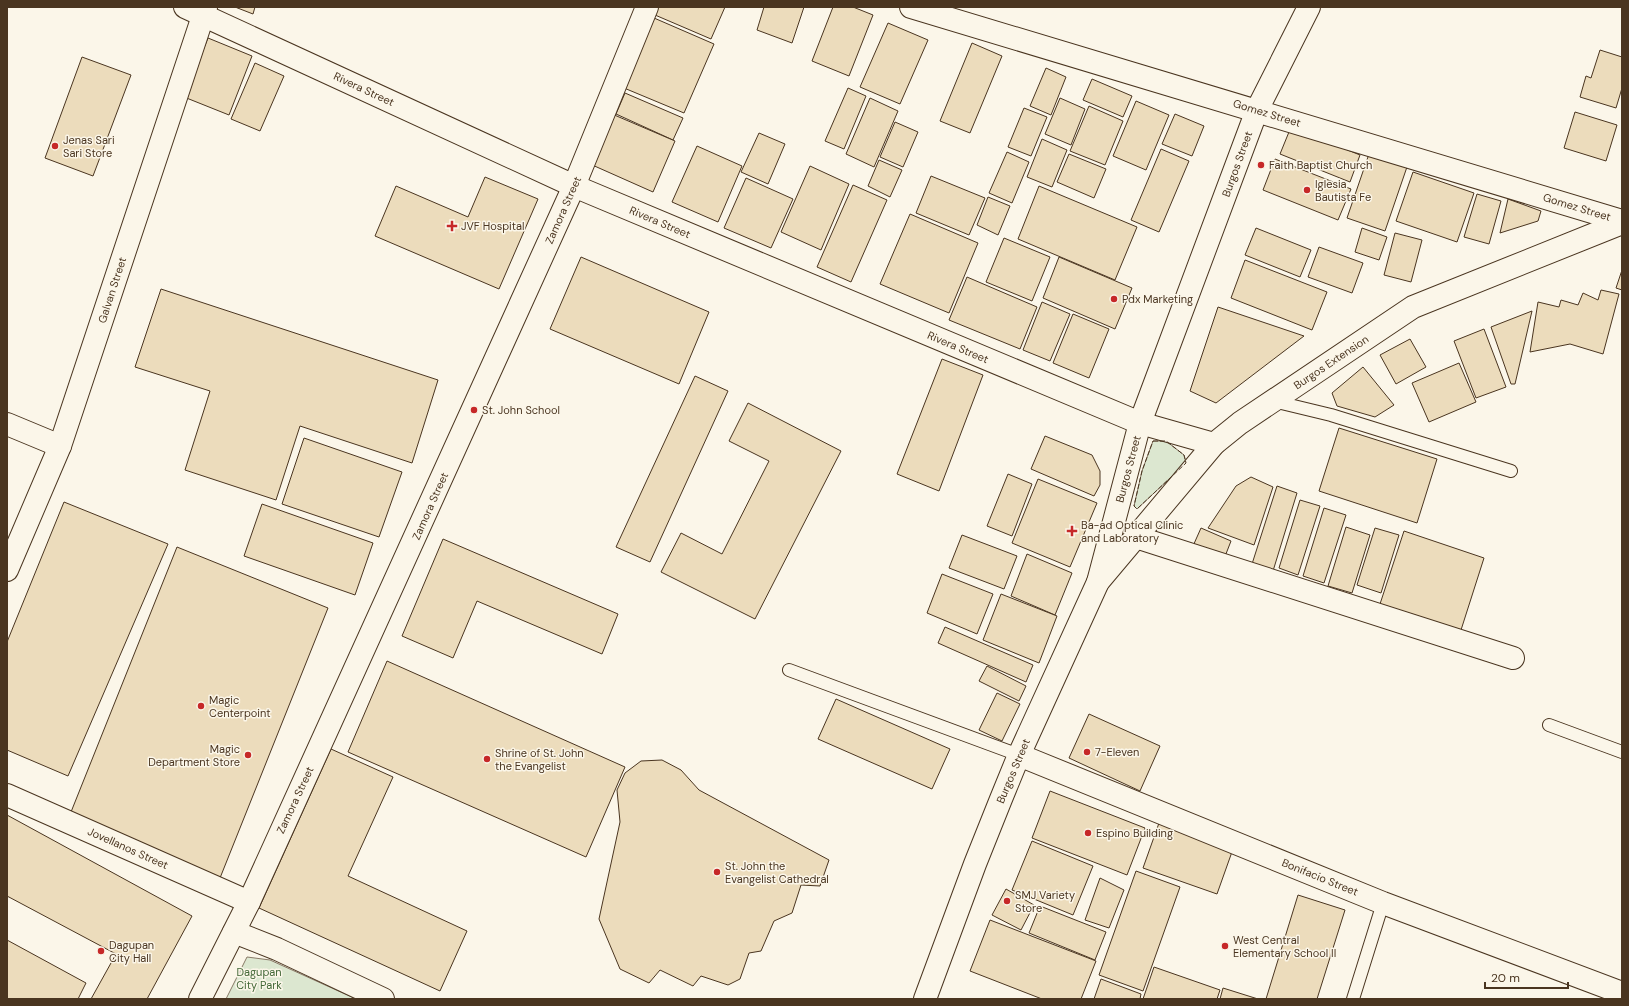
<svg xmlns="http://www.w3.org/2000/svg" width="1629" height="1006" font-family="'DM Sans',sans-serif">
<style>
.green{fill:#dce7d0;stroke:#887966}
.building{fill:#ecdcbc;stroke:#4a3520}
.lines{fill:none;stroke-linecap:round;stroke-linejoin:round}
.service-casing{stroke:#4a3520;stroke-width:14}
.minor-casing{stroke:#4a3520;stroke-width:24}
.tertiary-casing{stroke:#4a3520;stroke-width:24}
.primary-casing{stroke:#4a3520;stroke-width:24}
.service{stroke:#fbf6e9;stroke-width:12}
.minor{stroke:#fbf6e9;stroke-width:22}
.tertiary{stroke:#fbf6e9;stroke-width:22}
.primary{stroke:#fbf6e9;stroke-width:22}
.fence{stroke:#4a3520;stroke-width:1;stroke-dasharray:5 2;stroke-linecap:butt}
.poi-dot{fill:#c62828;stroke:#fbf6e9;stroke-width:1.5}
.labels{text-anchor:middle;stroke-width:3;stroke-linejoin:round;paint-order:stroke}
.street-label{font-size:11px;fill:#4a3520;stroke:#fbf6e9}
.poi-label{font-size:11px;fill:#4a3520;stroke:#fbf6e9;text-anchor:start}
.park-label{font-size:11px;fill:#436837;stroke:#fbf6e9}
</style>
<rect width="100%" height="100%" fill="#fbf6e9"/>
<g class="green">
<path d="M1153 441H1166L1184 455 1186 463 1137 509 1134 506 1142 471Z"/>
<path d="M247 957 270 960 356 999H226Z"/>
</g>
<g class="building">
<path d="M235 7H255L253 14Z"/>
<path d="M658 7H725L711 39 655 15Z"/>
<path d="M764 7H804L792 43 757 30Z"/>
<path d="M833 7H853L873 15 849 76 812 61Z"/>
<path d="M654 18 714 44 684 113 624 88Z"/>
<path d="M888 23 928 40 900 104 860 87Z"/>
<path d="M208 38 252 56 229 115 184 97Z"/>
<path d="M972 43 1002 56 970 133 940 121Z"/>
<path d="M1600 50 1622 57V88L1616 108 1580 97 1586 76 1591 78Z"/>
<path d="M82 57 131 75 93 176 45 158Z"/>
<path d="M255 63 284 76 260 131 231 119Z"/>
<path d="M1046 68 1066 77 1051 115 1030 106Z"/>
<path d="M1092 79 1132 96 1123 117 1083 100Z"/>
<path d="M848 88 866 96 844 149 825 141Z"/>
<path d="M625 93 683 118 673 140 616 114Z"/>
<path d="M870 98 898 111 874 167 846 154Z"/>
<path d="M1060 98 1085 109 1071 145 1045 134Z"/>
<path d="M1136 101 1169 115 1146 170 1113 156Z"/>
<path d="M1089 106 1123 121 1105 165 1070 151Z"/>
<path d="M1024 108 1047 117 1031 156 1008 147Z"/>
<path d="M1575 112 1617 125 1606 161 1564 148Z"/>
<path d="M612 114 675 141 653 192 590 164Z"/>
<path d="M1175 114 1204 126 1192 156 1162 144Z"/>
<path d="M895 122 918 132 903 167 880 157Z"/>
<path d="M1291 127 1360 155 1350 182 1280 154Z"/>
<path d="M759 133 785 144 768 184 741 172Z"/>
<path d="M1042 139 1067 150 1052 187 1027 177Z"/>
<path d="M697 146 742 166 718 222 672 202Z"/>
<path d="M1161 149 1189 161 1159 232 1131 220Z"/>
<path d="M1370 151 1408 164 1385 231 1347 218Z"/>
<path d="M1007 152 1029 162 1012 203 989 193Z"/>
<path d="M1069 154 1106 169 1094 198 1057 182Z"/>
<path d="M1275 159 1351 189 1338 220 1263 190Z"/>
<path d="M879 160 902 170 890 197 868 186Z"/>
<path d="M810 166 849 184 821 250 781 232Z"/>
<path d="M1413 172 1474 193 1457 242 1396 221Z"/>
<path d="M931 176 985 198 969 235 916 213Z"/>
<path d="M485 177 538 199 499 289 375 236 396 186 468 217Z"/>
<path d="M746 178 793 199 771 248 724 228Z"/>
<path d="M853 185 887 200 851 282 817 267Z"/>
<path d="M1039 186 1137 227 1115 280 1018 239Z"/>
<path d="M1477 194 1501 201 1489 244 1464 237Z"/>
<path d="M988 197 1010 206 998 235 977 225Z"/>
<path d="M1508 199 1541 211 1538 221 1500 233Z"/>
<path d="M910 214 978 243 949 313 880 284Z"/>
<path d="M1256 228 1311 250 1300 277 1245 255Z"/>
<path d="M1362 228 1387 237 1379 260 1355 252Z"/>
<path d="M1395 233 1422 240 1411 282 1384 275Z"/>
<path d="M1004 238 1050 257 1032 301 986 282Z"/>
<path d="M1319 247 1363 263 1352 293 1308 277Z"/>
<path d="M581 257 709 312 679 384 550 329Z"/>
<path d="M1059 257 1132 288 1115 329 1043 298Z"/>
<path d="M1245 260 1327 292 1312 330 1231 298Z"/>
<path d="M1622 270V290L1616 288Z"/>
<path d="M967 277 1037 307 1020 349 949 320Z"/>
<path d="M161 289 438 380 412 463 300 426 276 500 185 470 210 391 135 367Z"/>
<path d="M1601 290 1619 294 1603 354 1570 344 1530 352 1538 302 1559 307 1561 300 1578 305 1583 293 1598 300Z"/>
<path d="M1042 302 1070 314 1050 361 1023 350Z"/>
<path d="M1218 307 1304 336 1216 403 1190 391Z"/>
<path d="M1532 311 1515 384H1511L1491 327Z"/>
<path d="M1073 314 1109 329 1089 378 1053 363Z"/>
<path d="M1484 329 1506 387 1476 398 1454 341Z"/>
<path d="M1410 339 1426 367 1396 384 1380 355Z"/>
<path d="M942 359 983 375 939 491 897 474Z"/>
<path d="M1459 363 1476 402 1429 422 1412 383Z"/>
<path d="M1363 367 1394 405 1375 417 1337 406 1332 393Z"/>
<path d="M695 376 728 391 650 562 616 547Z"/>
<path d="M748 403 841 451 755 619 661 572 681 533 722 554 769 461 729 441Z"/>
<path d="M1339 428 1437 459 1417 523 1319 491Z"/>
<path d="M1045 436 1092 455 1100 471V485L1094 496 1031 469Z"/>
<path d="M304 438 402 472 379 537 282 504Z"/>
<path d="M1008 474 1032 484 1012 536 987 526Z"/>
<path d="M1251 477 1273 487 1254 545 1208 528 1236 486Z"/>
<path d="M1038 479 1097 503 1070 567 1012 543Z"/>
<path d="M1277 486 1297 493 1273 571 1252 564Z"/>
<path d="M1300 500 1320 506 1298 575 1279 568Z"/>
<path d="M64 502 168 544 68 776 7 750V642Z"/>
<path d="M262 504 373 543 355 595 244 556Z"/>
<path d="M1324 508 1346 515 1324 583 1303 576Z"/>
<path d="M1346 527 1370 535 1352 593 1328 586Z"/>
<path d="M1201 528 1231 541 1224 559 1193 546Z"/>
<path d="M1375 528 1399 535 1381 593 1357 585Z"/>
<path d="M1404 531 1484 558 1461 630 1380 604Z"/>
<path d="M962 535 1017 556 1004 589 949 568Z"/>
<path d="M443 539 618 614 602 654 477 601 453 658 402 636Z"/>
<path d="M177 547 328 608 220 878 69 817Z"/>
<path d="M1027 554 1072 573 1055 615 1011 596Z"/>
<path d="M942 574 993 594 977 634 927 613Z"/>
<path d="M1001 594 1057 616 1039 663 983 640Z"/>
<path d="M945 627 1033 665 1026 682 938 643Z"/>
<path d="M387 661 625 767 586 857 348 752Z"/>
<path d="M987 666 1026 686 1019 701 979 681Z"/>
<path d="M997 693 1020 704 1002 741 979 730Z"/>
<path d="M836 699 950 749 932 789 818 739Z"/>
<path d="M1089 714 1160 746 1140 791 1069 758Z"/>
<path d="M331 749 393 777 348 876 467 931 440 991 259 908Z"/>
<path d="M662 760 681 770 699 790 829 860 820 886 801 885 792 913 774 921 761 951 749 953 740 979 728 985 701 976 693 986 660 970 649 983 620 969 599 919 620 822 617 790 625 773 641 761Z"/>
<path d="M1050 791 1145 828 1127 875 1032 838Z"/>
<path d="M7 815 192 916 147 999H91L116 954 7 896Z"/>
<path d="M1159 823 1233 849 1217 894 1143 868Z"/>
<path d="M1032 841 1093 866 1073 915 1012 890Z"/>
<path d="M1136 871 1180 887 1143 991 1099 975Z"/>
<path d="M1100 878 1124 890 1109 928 1085 920Z"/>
<path d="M1006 889 1034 905 1021 930 992 915Z"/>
<path d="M1298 895 1345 910 1317 999H1266Z"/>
<path d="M1040 906 1106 932 1095 960 1029 933Z"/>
<path d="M990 920 1096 961 1081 999H1042L970 971Z"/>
<path d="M7 940 86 983 78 999H7Z"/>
<path d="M1154 967 1220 990 1217 999H1143Z"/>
<path d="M1101 979 1141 994 1140 999H1094Z"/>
<path d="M1223 988 1258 999H1220Z"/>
</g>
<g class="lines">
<g class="service-casing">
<g id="service">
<path d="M1273 401 1331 415 1511 471"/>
<path d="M789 670 1019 755"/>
<path d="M1549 725 1622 752"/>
<path d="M1353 999 1383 903"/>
</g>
</g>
<g class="minor-casing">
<g id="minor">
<path d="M185 7 574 186 1140 423 1214 444"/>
<path d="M911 7 1622 221"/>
<path d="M7 424 60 446"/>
<path d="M1136 537 1513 658"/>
<path d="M7 570 60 446 206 7"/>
<path d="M1019 755 1383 903 1622 993"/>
<path d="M7 795 249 902"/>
<path d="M234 932 277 949 383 999"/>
<path d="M200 999 249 902 574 186 647 7"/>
</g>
</g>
<g class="tertiary-casing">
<path id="tertiary" d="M1098 582 1140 423 1257 110 1309 7"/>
</g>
<g class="primary-casing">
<path id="primary" d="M925 999 975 864 1001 799 1019 755 1098 582 1214 444 1240 423 1413 307 1622 223"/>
</g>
<use href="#service" class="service"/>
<use href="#minor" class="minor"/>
<use href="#tertiary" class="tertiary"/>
<use href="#primary" class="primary"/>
<path class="fence" d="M1153 441H1166L1184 455 1186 463 1137 509 1134 506 1142 471Z"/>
</g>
<g class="poi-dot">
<circle cx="55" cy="146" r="4"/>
<circle cx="1261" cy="165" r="4"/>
<circle cx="1307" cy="190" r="4"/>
<path d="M450 220h4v4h4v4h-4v4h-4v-4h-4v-4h4z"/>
<circle cx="1114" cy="299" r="4"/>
<circle cx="474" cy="410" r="4"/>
<path d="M1070 525h4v4h4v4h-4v4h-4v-4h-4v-4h4z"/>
<circle cx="201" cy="706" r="4"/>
<circle cx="1087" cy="752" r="4"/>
<circle cx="248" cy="755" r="4"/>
<circle cx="487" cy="759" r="4"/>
<circle cx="1088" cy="833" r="4"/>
<circle cx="717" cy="872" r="4"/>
<circle cx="1007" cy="901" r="4"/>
<circle cx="1225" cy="946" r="4"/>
<circle cx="101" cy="951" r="4"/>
</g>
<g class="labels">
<g class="street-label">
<text transform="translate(364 89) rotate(25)" y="4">Rivera Street</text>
<text transform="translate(1267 113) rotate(17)" y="4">Gomez Street</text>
<text transform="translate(1237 164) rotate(-70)" y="4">Burgos Street</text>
<text transform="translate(1577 207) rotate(17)" y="4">Gomez Street</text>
<text transform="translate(563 210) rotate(-66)" y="4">Zamora Street</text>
<text transform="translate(660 222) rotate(23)" y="4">Rivera Street</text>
<text transform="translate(112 290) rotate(-72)" y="4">Galvan Street</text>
<text transform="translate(958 347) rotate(23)" y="4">Rivera Street</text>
<text transform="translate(1331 362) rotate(-34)" y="4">Burgos Extension</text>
<text transform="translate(1128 469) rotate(-75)" y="4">Burgos Street</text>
<text transform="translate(430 506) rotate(-66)" y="4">Zamora Street</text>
<text transform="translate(1013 771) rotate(-67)" y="4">Burgos Street</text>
<text transform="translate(295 800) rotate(-65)" y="4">Zamora Street</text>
<text transform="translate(128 848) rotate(24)" y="4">Jovellanos Street</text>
<text transform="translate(1320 877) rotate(22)" y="4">Bonifacio Street</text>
</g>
<g class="poi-label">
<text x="63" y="144">Jenas Sari<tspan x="63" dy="13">Sari Store</tspan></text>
<text x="1269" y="169">Faith Baptist Church</text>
<text x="1315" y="188">Iglesia<tspan x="1315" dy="13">Bautista Fe</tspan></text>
<text x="461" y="230">JVF Hospital</text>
<text x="1122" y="303">Pdx Marketing</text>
<text x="482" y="414">St. John School</text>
<text x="1081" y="529">Ba-ad Optical Clinic<tspan x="1081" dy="13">and Laboratory</tspan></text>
<text x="209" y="704">Magic<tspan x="209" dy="13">Centerpoint</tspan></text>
<text x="240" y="753" text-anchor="end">Magic<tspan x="240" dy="13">Department Store</tspan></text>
<text x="1095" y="756">7-Eleven</text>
<text x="495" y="757">Shrine of St. John<tspan x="495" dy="13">the Evangelist</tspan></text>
<text x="1096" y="837">Espino Building</text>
<text x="725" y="870">St. John the<tspan x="725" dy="13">Evangelist Cathedral</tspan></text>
<text x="1015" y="899">SMJ Variety<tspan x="1015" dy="13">Store</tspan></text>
<text x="1233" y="944">West Central<tspan x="1233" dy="13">Elementary School II</tspan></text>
<text x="109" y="949">Dagupan<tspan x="109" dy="13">City Hall</tspan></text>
</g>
<g class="park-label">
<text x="259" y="976">Dagupan<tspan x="259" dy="13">City Park</tspan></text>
</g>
</g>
<rect width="1629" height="1006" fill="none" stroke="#4a3520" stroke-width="16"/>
<path d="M1485 982v6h83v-6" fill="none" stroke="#4a3520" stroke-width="2"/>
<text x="1491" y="982" font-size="12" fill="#4a3520" stroke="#fbf6e9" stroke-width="3" paint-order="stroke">20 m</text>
</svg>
